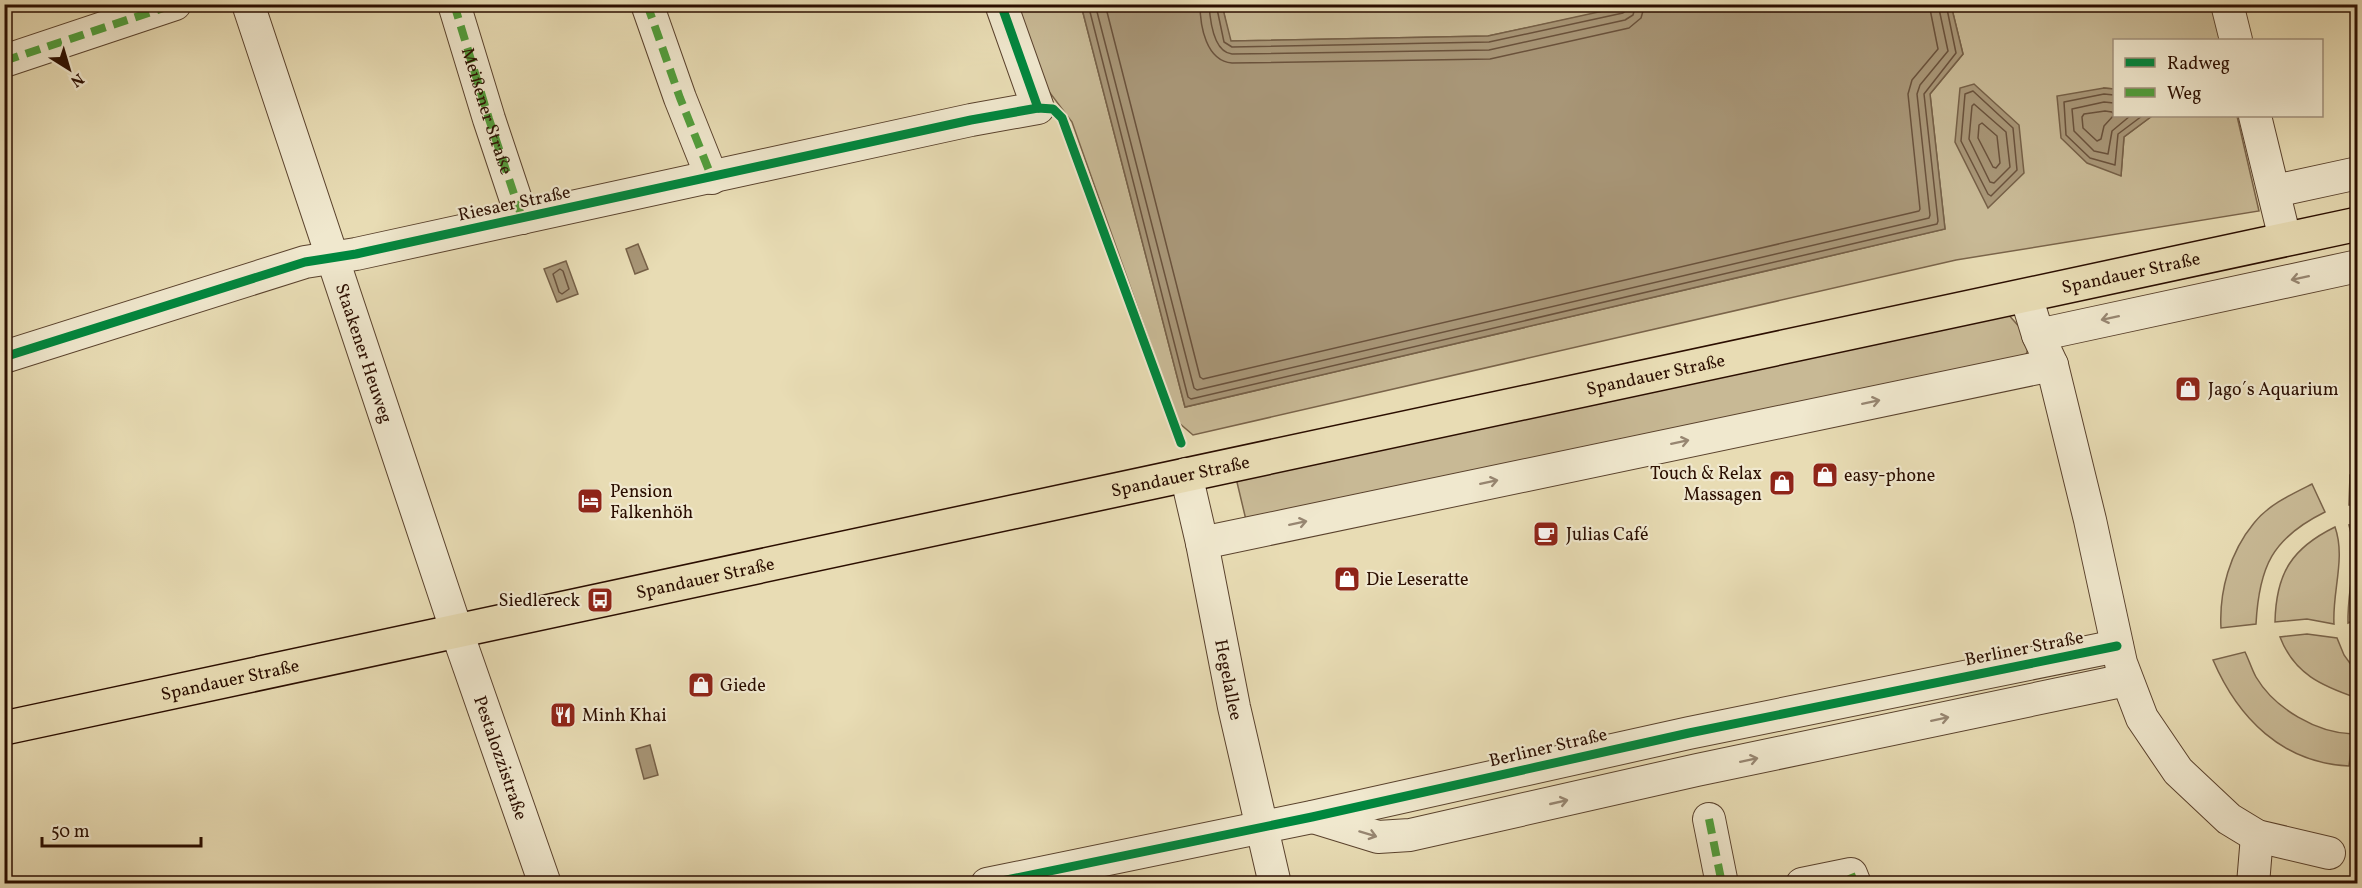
<svg xmlns="http://www.w3.org/2000/svg" width="2362" height="888" font-family="Vollkorn,serif">
<style>
.green{fill:#c8b995;stroke:#7a644a;stroke-width:1.5}
.water{fill:#a89677;stroke:#766047;stroke-width:1.5}
.lines{fill:none;stroke-linecap:round;stroke-linejoin:round}
.shore{stroke:#6a523c;stroke-width:1.5}
.minor-casing{stroke:#5a422d;stroke-width:34}
.major-casing{stroke:#2b0e00;stroke-width:36}
.minor{stroke:#f0e8ce;stroke-width:32}
.major{stroke:#e8dcb4;stroke-width:33}
.quiet{stroke:#519f3c;stroke-width:8;stroke-dasharray:15 8;stroke-linecap:butt}
.cycleway-casing{stroke:#f0e8ce;stroke-width:13}
.cycleway{stroke:#00873e;stroke-width:9}
.oneway{stroke:#978671}
.labels{text-anchor:middle;stroke-width:4.5;stroke-linejoin:round;paint-order:stroke}
.street-label{font-size:18px;fill:#2b0e00;stroke:#f0e8ce}
.poi-label{font-size:18px;fill:#2b0e00;stroke:#f0e8ce;text-anchor:start}
</style>
<rect width="100%" height="100%" fill="#e8dcb4"/>
<filter id="stains"><feTurbulence type="fractalNoise" baseFrequency=".00333" numOctaves="4"/><feColorMatrix values="0 0 0 0 .2 0 0 0 0 .09 0 0 0 0 .02 0 0 0 .5 -.17"/></filter>
<radialGradient id="worn" r=".72"><stop offset=".6" stop-color="#630" stop-opacity="0"/><stop offset="1" stop-color="#630" stop-opacity=".3"/></radialGradient>
<g class="green">
<path d="M1014 5H1081L1185 407 1945 229 1930 94 1963 54 1951 5H2212L2220 40H2114V89L2104 88 2121 176 2124 137 2152 116H2237L2259 211 1956 260 1193 435 1178 422 1072 122 1044 85Z"/>
<path d="M1222 5H1635L1488 36 1230 41Z"/>
<path d="M2007 313 2022 330 2028 349 2025 358 1246 520 1236 478Z"/>
<path d="M2350 475 2357 476V505H2349Z"/>
<path d="M2312 484 2325 512C2272 538 2259 567 2256 624L2221 628C2219 591 2230 552 2254 523 2268 505 2292 494 2312 484Z"/>
<path d="M2357 524V619L2348 623C2347 588 2359 560 2349 525Z"/>
<path d="M2335 527C2346 558 2332 592 2334 624L2307 619 2275 622C2276 573 2292 548 2335 527Z"/>
<path d="M2307 634 2337 638 2344 655 2357 673V698C2322 686 2294 674 2280 637Z"/>
<path d="M2245 652C2249 660 2252 670 2256 677 2275 709 2317 733 2353 734L2349 766C2282 763 2238 718 2213 660Z"/>
</g>
<g class="water">
<path d="M1635 4 1951 5 1963 54 1930 94 1945 229 1185 407 1081 5H1222L1231 41 1488 36Z"/>
<path d="M1974 84 2019 125 2024 173 1988 208 1955 142 1960 88Z"/>
<path d="M2104 88 2114 89V116H2152L2124 137 2121 176 2087 163 2061 138 2057 96Z"/>
<path d="M638 244 648 269 635 274 626 249Z"/>
<path d="M566 261 578 294 557 302 544 269Z"/>
<path d="M650 745 658 775 644 779 636 749Z"/>
</g>
<g class="lines">
<g class="shore">
<path d="M1088 4 1188 397 1191 399 1937 224 1938 221 1924 94 1956 53 1946 4"/>
<path d="M1095 4 1194 388 1197 390 1929 218 1930 215 1917 94 1920 85 1948 51 1938 4"/>
<path d="M1105 4 1200 377 1203 379 1919 211 1920 209 1908 94 1912 80 1938 49 1929 4"/>
<path d="M1200 4C1200 26 1206 61 1232 63L1490 59 1629 28 1641 18 1645 4"/>
<path d="M1209 4C1210 20 1213 52 1232 54L1489 50 1625 20 1633 15 1636 4"/>
<path d="M1216 4 1224 42 1232 47 1489 42 1623 13 1627 10 1628 4"/>
<path d="M1973 91 2013 128 2017 170 1991 196 1988 194 1961 141 1965 94Z"/>
<path d="M2114 95 2104 94 2064 102 2066 135 2090 158 2115 165 2118 134 2142 116"/>
<path d="M2114 103 2104 102 2072 109 2074 131 2094 151 2108 154 2112 131 2130 116"/>
<path d="M1974 104 2006 132 2010 167 1994 183 1990 182 1969 139 1972 106Z"/>
<path d="M2105 111 2112 112 2114 115 2104 126 2101 139 2097 141 2083 128 2082 117 2084 114Z"/>
<path d="M1982 123 1997 136 2000 163 1996 168 1993 167 1978 138 1979 125Z"/>
<path d="M560 269 563 271 569 289 562 294 559 292 553 274Z"/>
</g>
<g class="minor-casing">
<g id="minor">
<path id="s1" d="M248 4 457 632 545 884"/>
<path id="s2" d="M454 4 489 119 522 218"/>
<path d="M647 4 680 98 712 178"/>
<path d="M2227 4 2236 40"/>
<path d="M4 61 175 4"/>
<path d="M2255 116 2285 239"/>
<path d="M2275 191 2358 173"/>
<path d="M2026 296 2038 335 2052 365 2090 520 2121 663 2142 718 2178 771 2229 819 2257 836 2329 853"/>
<path d="M2038 335 2358 266"/>
<path d="M4 357 305 262 356 254 971 120 1038 108 1001 4"/>
<path id="s3" d="M1186 474 1202 543 1234 707 1275 884"/>
<path d="M1202 543 2052 365"/>
<path d="M1313 817 1378 837 1410 835 1697 770 2126 680"/>
<path d="M1709 819 1722 884"/>
<path d="M987 884 1312 817 1689 733 2117 646"/>
<path d="M1802 884 1851 874 1855 884"/>
<path d="M2253 884 2257 836"/>
</g>
</g>
<g class="major-casing">
<g id="major">
<path id="s4" d="M4 728 2358 224"/>
</g>
</g>
<use href="#minor" class="minor"/>
<use href="#major" class="major"/>
<g class="quiet">
<path d="M454 4 489 119 522 218"/>
<path d="M647 4 680 98 712 178"/>
<path d="M4 61 175 4"/>
<path d="M1709 819 1722 884"/>
<path d="M1851 874 1855 884"/>
</g>
<g class="cycleway-casing">
<g id="cycleway">
<path d="M1001 4 1038 108"/>
<path d="M4 357 305 262 356 254 971 120 1038 108 1053 109 1062 118 1181 443"/>
<path d="M987 884 1312 817 1689 733 2117 646"/>
</g>
</g>
<use href="#cycleway" class="cycleway"/>
</g>
<defs><path id="oneway-shaft" d="M-6 0H5M1.5-3L5.5 0L1.5 3" fill="none" stroke-width="1.6" stroke-linecap="round" stroke-linejoin="round" transform="scale(1.5)"/></defs>
<g class="oneway">
<use href="#oneway-shaft" transform="translate(2300 278) rotate(168)"/>
<use href="#oneway-shaft" transform="translate(2110 318) rotate(168)"/>
<use href="#oneway-shaft" transform="translate(1871 402) rotate(-12)"/>
<use href="#oneway-shaft" transform="translate(1680 442) rotate(-12)"/>
<use href="#oneway-shaft" transform="translate(1489 482) rotate(-12)"/>
<use href="#oneway-shaft" transform="translate(1298 523) rotate(-12)"/>
<use href="#oneway-shaft" transform="translate(1940 719) rotate(-12)"/>
<use href="#oneway-shaft" transform="translate(1749 760) rotate(-12)"/>
<use href="#oneway-shaft" transform="translate(1559 802) rotate(-13)"/>
<use href="#oneway-shaft" transform="translate(1368 834) rotate(17)"/>
</g>
<defs>
<g id="shop-square" transform="scale(1.35)"><rect x="-9" y="-9" width="18" height="18" rx="4" fill="#8f2418" stroke="#f0e8ce"/><path d="M-5-2.5h2.3a2.7 3.5 0 0 1 5.4 0H5L5.5 6h-11ZM-1.5-2.5h3a1.5 2.3 0 0 0-3 0Z" fill="#fff"/></g>
<g id="hotel-square" transform="scale(1.35)"><rect x="-9" y="-9" width="18" height="18" rx="4" fill="#8f2418" stroke="#f0e8ce"/><path d="M-6-4.5h1.5V1H6V5H4.5V3h-9V5H-6ZM-4 0a1.8 1.8 0 1 1 3.6 0ZM.5 0V-2.5h3Q6-2.5 6 0Z" fill="#fff"/></g>
<g id="cafe-square" transform="scale(1.35)"><rect x="-9" y="-9" width="18" height="18" rx="4" fill="#8f2418" stroke="#f0e8ce"/><path d="M-5.5-4.5H6V0H3Q3 3.5 0 3.5H-2.5Q-5.5 3.5-5.5 0ZM3-3.2v2h1.7v-2ZM-6 4.5H4V6H-6Z" fill="#fff"/></g>
<g id="bus-square" transform="scale(1.35)"><rect x="-9" y="-9" width="18" height="18" rx="4" fill="#8f2418" stroke="#f0e8ce"/><path d="M-5-6H5V4H4V6H2V4H-2V6H-4V4H-5ZM-3.5-4V0h7V-4ZM-3.5 1.2v1.5H-2V1.2ZM2 1.2v1.5H3.5V1.2Z" fill="#fff"/></g>
<g id="restaurant-square" transform="scale(1.35)"><rect x="-9" y="-9" width="18" height="18" rx="4" fill="#8f2418" stroke="#f0e8ce"/><path d="M-5-6h1v4h1v-4h1v4h1v-4h1v5L-1.5 .5V6h-2V.5L-5-1ZM5-6V6H3V1.5H1.5Q1.5-4 5-6Z" fill="#fff"/></g>
</defs>
<g fill-rule="evenodd">
<use href="#shop-square" x="2188" y="389"/>
<use href="#shop-square" x="1825" y="475"/>
<use href="#shop-square" x="1782" y="483"/>
<use href="#hotel-square" x="590" y="501"/>
<use href="#cafe-square" x="1546" y="534"/>
<use href="#shop-square" x="1347" y="579"/>
<use href="#bus-square" x="600" y="600"/>
<use href="#shop-square" x="701" y="685"/>
<use href="#restaurant-square" x="563" y="715"/>
</g>
<g class="labels">
<g class="street-label">
<text dy="6" stroke="none"><textPath href="#s2" startOffset="112">Meißener Straße</textPath></text>
<text transform="translate(514 203) rotate(-12)" y="6">Riesaer Straße</text>
<text dy="6" stroke="none"><textPath href="#s4" startOffset="2175">Spandauer Straße</textPath></text>
<text dy="6" stroke="none"><textPath href="#s1" startOffset="368">Staakener Heuweg</textPath></text>
<text dy="6" stroke="none"><textPath href="#s4" startOffset="1689">Spandauer Straße</textPath></text>
<text dy="6" stroke="none"><textPath href="#s4" startOffset="1203">Spandauer Straße</textPath></text>
<text dy="6" stroke="none"><textPath href="#s4" startOffset="717">Spandauer Straße</textPath></text>
<text transform="translate(2024 648) rotate(-11)" y="6">Berliner Straße</text>
<text dy="6" stroke="none"><textPath href="#s3" startOffset="210">Hegelallee</textPath></text>
<text dy="6" stroke="none"><textPath href="#s4" startOffset="231">Spandauer Straße</textPath></text>
<text transform="translate(1548 747) rotate(-13)" y="6">Berliner Straße</text>
<text dy="6" stroke="none"><textPath href="#s1" startOffset="795">Pestalozzistraße</textPath></text>
</g>
<g class="poi-label">
<text x="2208" y="395">Jago´s Aquarium</text>
<text x="1762" y="479" text-anchor="end">Touch &amp; Relax<tspan x="1762" dy="21">Massagen</tspan></text>
<text x="1844" y="481">easy-phone</text>
<text x="610" y="497">Pension<tspan x="610" dy="21">Falkenhöh</tspan></text>
<text x="1566" y="540">Julias Café</text>
<text x="1366" y="585">Die Leseratte</text>
<text x="580" y="606" text-anchor="end">Siedlereck</text>
<text x="720" y="691">Giede</text>
<text x="582" y="721">Minh Khai</text>
</g>
</g>
<rect width="2362" height="888" fill="none" stroke="#e8dcb4" stroke-width="24"/>
<rect x="6" y="6" width="2350" height="876" fill="none" stroke="#2b0e00" stroke-width="3"/>
<rect x="12" y="12" width="2338" height="864" fill="none" stroke="#2b0e00" stroke-width="1.5"/>
<rect x="2113" y="39" width="210" height="78" fill="#f0e8ce" stroke="#a1917c" stroke-width="1.5"/>
<rect x="2125" y="58" width="30" height="9" fill="#00873e" stroke="#a1917c" stroke-width="1.5"/>
<text x="2167" y="69" font-size="18" fill="#2b0e00">Radweg</text>
<rect x="2125" y="88" width="30" height="9" fill="#519f3c" stroke="#a1917c" stroke-width="1.5"/>
<text x="2167" y="99" font-size="18" fill="#2b0e00">Weg</text>
<g transform="translate(69 69) rotate(143)" stroke="#f0e8ce" stroke-width="4.5" paint-order="stroke">
<path d="M0-4.5L10 22L0 15L-10 22Z" fill="#2b0e00"/>
<text y="-9" font-size="16" font-weight="bold" text-anchor="middle" fill="#2b0e00">N</text>
</g>
<path d="M42 837v9h159v-9" fill="none" stroke="#2b0e00" stroke-width="3"/>
<text x="51" y="837" font-size="18" fill="#2b0e00" stroke="#f0e8ce" stroke-width="4.5" paint-order="stroke">50 m</text>
<rect width="100%" height="100%" filter="url(#stains)"/>
<rect width="100%" height="100%" fill="url(#worn)"/>
</svg>
